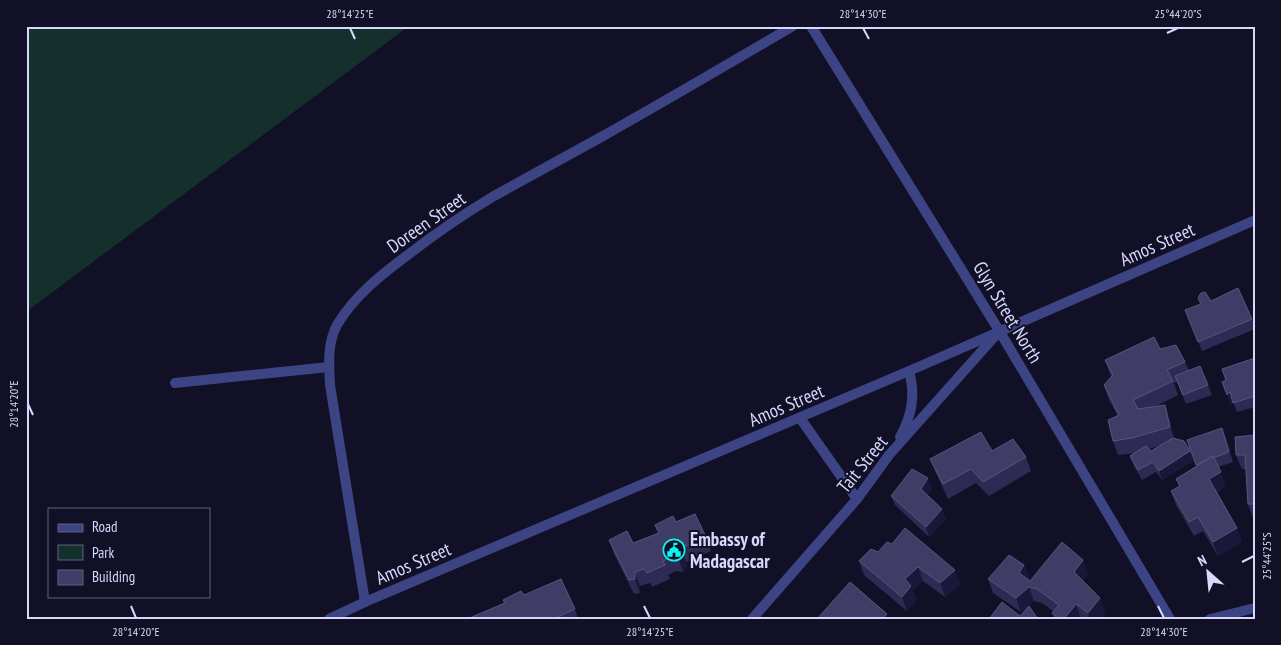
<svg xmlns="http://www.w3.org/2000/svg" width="1281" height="645" font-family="'PT Sans Narrow',sans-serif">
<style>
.green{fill:#14302c}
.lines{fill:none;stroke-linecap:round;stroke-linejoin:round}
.street{stroke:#3d4484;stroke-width:10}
.wall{fill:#2d2a54;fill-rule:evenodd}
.shaded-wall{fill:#1a183a}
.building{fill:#3f3d66;stroke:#57557e}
.ticks{fill:none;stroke:#d8d8fd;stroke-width:2}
.labels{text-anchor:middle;stroke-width:4;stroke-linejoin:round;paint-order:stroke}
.street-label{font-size:19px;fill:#d8d8fd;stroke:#111027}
.poi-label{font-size:19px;font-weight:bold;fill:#d8d8fd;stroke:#111027;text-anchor:start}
.neatline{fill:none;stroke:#d8d8fd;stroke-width:2}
.ticks-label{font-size:12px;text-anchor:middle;fill:#d8d8fd}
</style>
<rect width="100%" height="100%" fill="#111027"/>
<path class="green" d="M26 26H409L26 312Z"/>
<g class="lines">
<g class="street">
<path d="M811 26 1000 332 1170 619"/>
<path d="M175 383 329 367"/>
<path d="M800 418 857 499"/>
<path d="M900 437C912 416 916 395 909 371"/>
<path d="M365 602 330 385C329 365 327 344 337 325 354 296 382 274 409 254 436 233 464 214 494 196 530 176 567 156 603 136 667 100 730 63 793 26"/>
<path d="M329 619 365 602 909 371 1255 220"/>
<path d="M752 619 857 499 889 455 996 335"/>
<path d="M1210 619 1255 608"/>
</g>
</g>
<g class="wall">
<path d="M1198 298 1211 301 1252 319 1255 329 1202 351 1185 310 1200 305Z"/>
<path d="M1160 349 1185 362 1189 370 1208 385 1212 395 1186 404 1177 382 1174 383 1178 395 1154 407 1165 405 1170 420 1174 439 1190 451 1193 461 1162 480 1156 472 1142 480 1134 466 1130 456 1136 453 1118 455 1113 441 1118 416 1109 400 1104 385 1111 377 1105 360ZM1161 445 1151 451 1149 449Z"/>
<path d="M1255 358V407L1237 412 1233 402 1230 404 1226 380Z"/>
<path d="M1255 435V518H1253L1248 504 1246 469H1242L1236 455Z"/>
<path d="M1226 437 1233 462 1218 467 1226 486 1217 492 1237 528 1242 542 1218 556 1203 531 1194 536 1176 505 1171 491 1179 486 1176 479 1197 466 1187 440Z"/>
<path d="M992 451 1026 457 1031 471 989 496 976 483 948 499 936 473 930 459Z"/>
<path d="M932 488 927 495 942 509 946 519 929 537 895 505 891 496Z"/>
<path d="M655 525 706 537 711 551 686 562 687 568 683 572 676 571 668 575 670 579 652 587 650 583 640 586V593L634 594 614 554 609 540 633 543 658 533Z"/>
<path d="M878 552 961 584 945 597 923 581 913 590 916 600 907 611 864 575 859 561Z"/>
<path d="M1083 560 1088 574 1083 581 1100 598 1105 612 1100 619H1082L1081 618 1080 619H1054L1052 613 1053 611 1042 603 1034 601 1021 612 993 593 988 579 1024 565 1029 579V580L1030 581Z"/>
<path d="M524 595 575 609 578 619H467L504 604 503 600Z"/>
</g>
<g class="shaded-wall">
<path d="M1230 392 1234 402 1230 404 1227 395Z"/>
<path d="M1165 405 1170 420 1175 441 1170 427Z"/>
<path d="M1222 428 1226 437 1233 462 1229 452Z"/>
<path d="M1190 451 1193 461 1162 480 1159 471Z"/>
<path d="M1221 472 1226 486 1214 493 1209 479Z"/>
<path d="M928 478 932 488 925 499 921 489Z"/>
<path d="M942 509 946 519 929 537 926 527Z"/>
<path d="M1237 528 1242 542 1218 556 1213 542Z"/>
<path d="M681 548 686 562 687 568 683 572 678 557Z"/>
<path d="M1083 560 1088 574 1079 586 1074 572Z"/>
<path d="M1024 565 1029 579 1024 587 1019 573Z"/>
<path d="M918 567 923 581 913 590 916 600 907 611 902 597 905 579Z"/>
<path d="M955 570 961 584 945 597 940 583Z"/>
<path d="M635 572 640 586V593L635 579Z"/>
<path d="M1029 587 1034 601 1021 612 1016 598Z"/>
<path d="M1100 598 1105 612 1100 619H1090L1088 613Z"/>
<path d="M1076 604 1081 618 1080 619H1064Z"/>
<path d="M887 614 889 619H882Z"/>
</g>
<g class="building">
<path d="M1238 288 1252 319 1198 342 1185 310 1201 304 1198 298 1201 293 1205 292 1211 301Z"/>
<path d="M1154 337 1160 349 1176 345 1185 362 1167 370 1173 381 1133 400 1138 409 1165 405 1170 427 1132 438 1113 441 1108 420 1119 415 1104 385 1113 375 1105 360Z"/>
<path d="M1255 358V396L1233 403 1230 392 1227 395 1222 382 1226 380 1222 369Z"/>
<path d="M1200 366 1208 385 1183 395 1175 376Z"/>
<path d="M1222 428 1229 452 1213 458V456L1204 461 1196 465 1187 440Z"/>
<path d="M981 432 992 451 1013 439 1026 457 983 482 971 469 943 484 930 459Z"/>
<path d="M1255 435V504H1248L1245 455H1236L1235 437Z"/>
<path d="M1173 438 1184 441 1190 451 1159 471 1153 462 1138 470 1130 456 1146 446 1151 451Z"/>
<path d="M1213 456 1221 472 1209 479 1237 528 1213 542 1198 517 1189 522 1171 491 1180 486 1176 479Z"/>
<path d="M912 469 928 478 921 489 942 509 926 527 891 496Z"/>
<path d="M695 514 706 537 681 548V554L678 557H671L663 561 665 565 647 573 644 569 635 572V579L629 580 609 540 627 531 633 543 659 533 655 525 673 516 676 522Z"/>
<path d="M905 528 955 570 940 583 918 567 905 579 911 586 902 597 859 561 871 549 878 552 887 542 892 544Z"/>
<path d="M1062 542 1083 560 1074 572 1100 598 1088 613 1076 604 1064 619H1059L1052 613 1059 605 1037 589 1029 587 1016 598 988 579 1009 555 1024 565 1019 573 1030 581Z"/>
<path d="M561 579 575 609 553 619H467L505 603 503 600 521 591 524 595Z"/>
<path d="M850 582 887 614 882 619H817Z"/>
<path d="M1002 602 1020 616 1029 606 1038 619H989Z"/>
</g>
<path class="ticks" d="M350 28 355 39M863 28 869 39M1167 33 1178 28M28 404 33 415M1242 562 1254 556M131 606 136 618M644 606 650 618M1158 606 1164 618"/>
<defs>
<g id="civic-ring" transform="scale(1.125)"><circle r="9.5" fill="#111027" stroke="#0bf6ee" stroke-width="1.5"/><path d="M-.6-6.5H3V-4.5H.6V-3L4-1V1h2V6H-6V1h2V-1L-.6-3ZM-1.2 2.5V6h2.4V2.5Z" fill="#0bf6ee"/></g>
</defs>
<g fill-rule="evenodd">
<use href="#civic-ring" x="674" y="550"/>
</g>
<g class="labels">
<g class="street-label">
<text transform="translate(426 222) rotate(-35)" y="7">Doreen Street</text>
<text transform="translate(1157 244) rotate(-24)" y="7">Amos Street</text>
<text transform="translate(1008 312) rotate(59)" y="7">Glyn Street North</text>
<text transform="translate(786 405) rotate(-23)" y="7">Amos Street</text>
<text transform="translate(862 464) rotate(-51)" y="7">Tait Street</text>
<text transform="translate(413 563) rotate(-23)" y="7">Amos Street</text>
</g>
<g class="poi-label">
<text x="690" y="546">Embassy of<tspan x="690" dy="22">Madagascar</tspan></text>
</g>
</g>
<rect width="1281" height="645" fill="none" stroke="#111027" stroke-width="55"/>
<rect x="48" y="508" width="162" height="90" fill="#111027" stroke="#61607d"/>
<rect x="58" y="524" width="25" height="8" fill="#3d4484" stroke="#61607d"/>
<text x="92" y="532" font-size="15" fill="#d8d8fd">Road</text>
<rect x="58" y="545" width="25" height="15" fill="#14302c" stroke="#61607d"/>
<text x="92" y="558" font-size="15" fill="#d8d8fd">Park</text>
<rect x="58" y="570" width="25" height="15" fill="#3f3d66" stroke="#61607d"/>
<text x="92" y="582" font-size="15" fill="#d8d8fd">Building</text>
<g transform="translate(1208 572) rotate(333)" stroke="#111027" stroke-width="4" paint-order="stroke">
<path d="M0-4L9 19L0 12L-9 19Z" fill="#d8d8fd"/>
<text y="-8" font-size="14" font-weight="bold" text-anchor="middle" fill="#d8d8fd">N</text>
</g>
<rect x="28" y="28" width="1226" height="590" class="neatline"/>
<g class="ticks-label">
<text x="350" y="18">28°14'25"E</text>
<text x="863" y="18">28°14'30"E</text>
<text x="1178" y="18">25°44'20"S</text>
<text transform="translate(14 404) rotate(-90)" y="4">28°14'20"E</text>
<text transform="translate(1267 556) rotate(-90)" y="4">25°44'25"S</text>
<text x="136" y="636">28°14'20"E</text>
<text x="650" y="636">28°14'25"E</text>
<text x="1164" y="636">28°14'30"E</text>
</g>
</svg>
